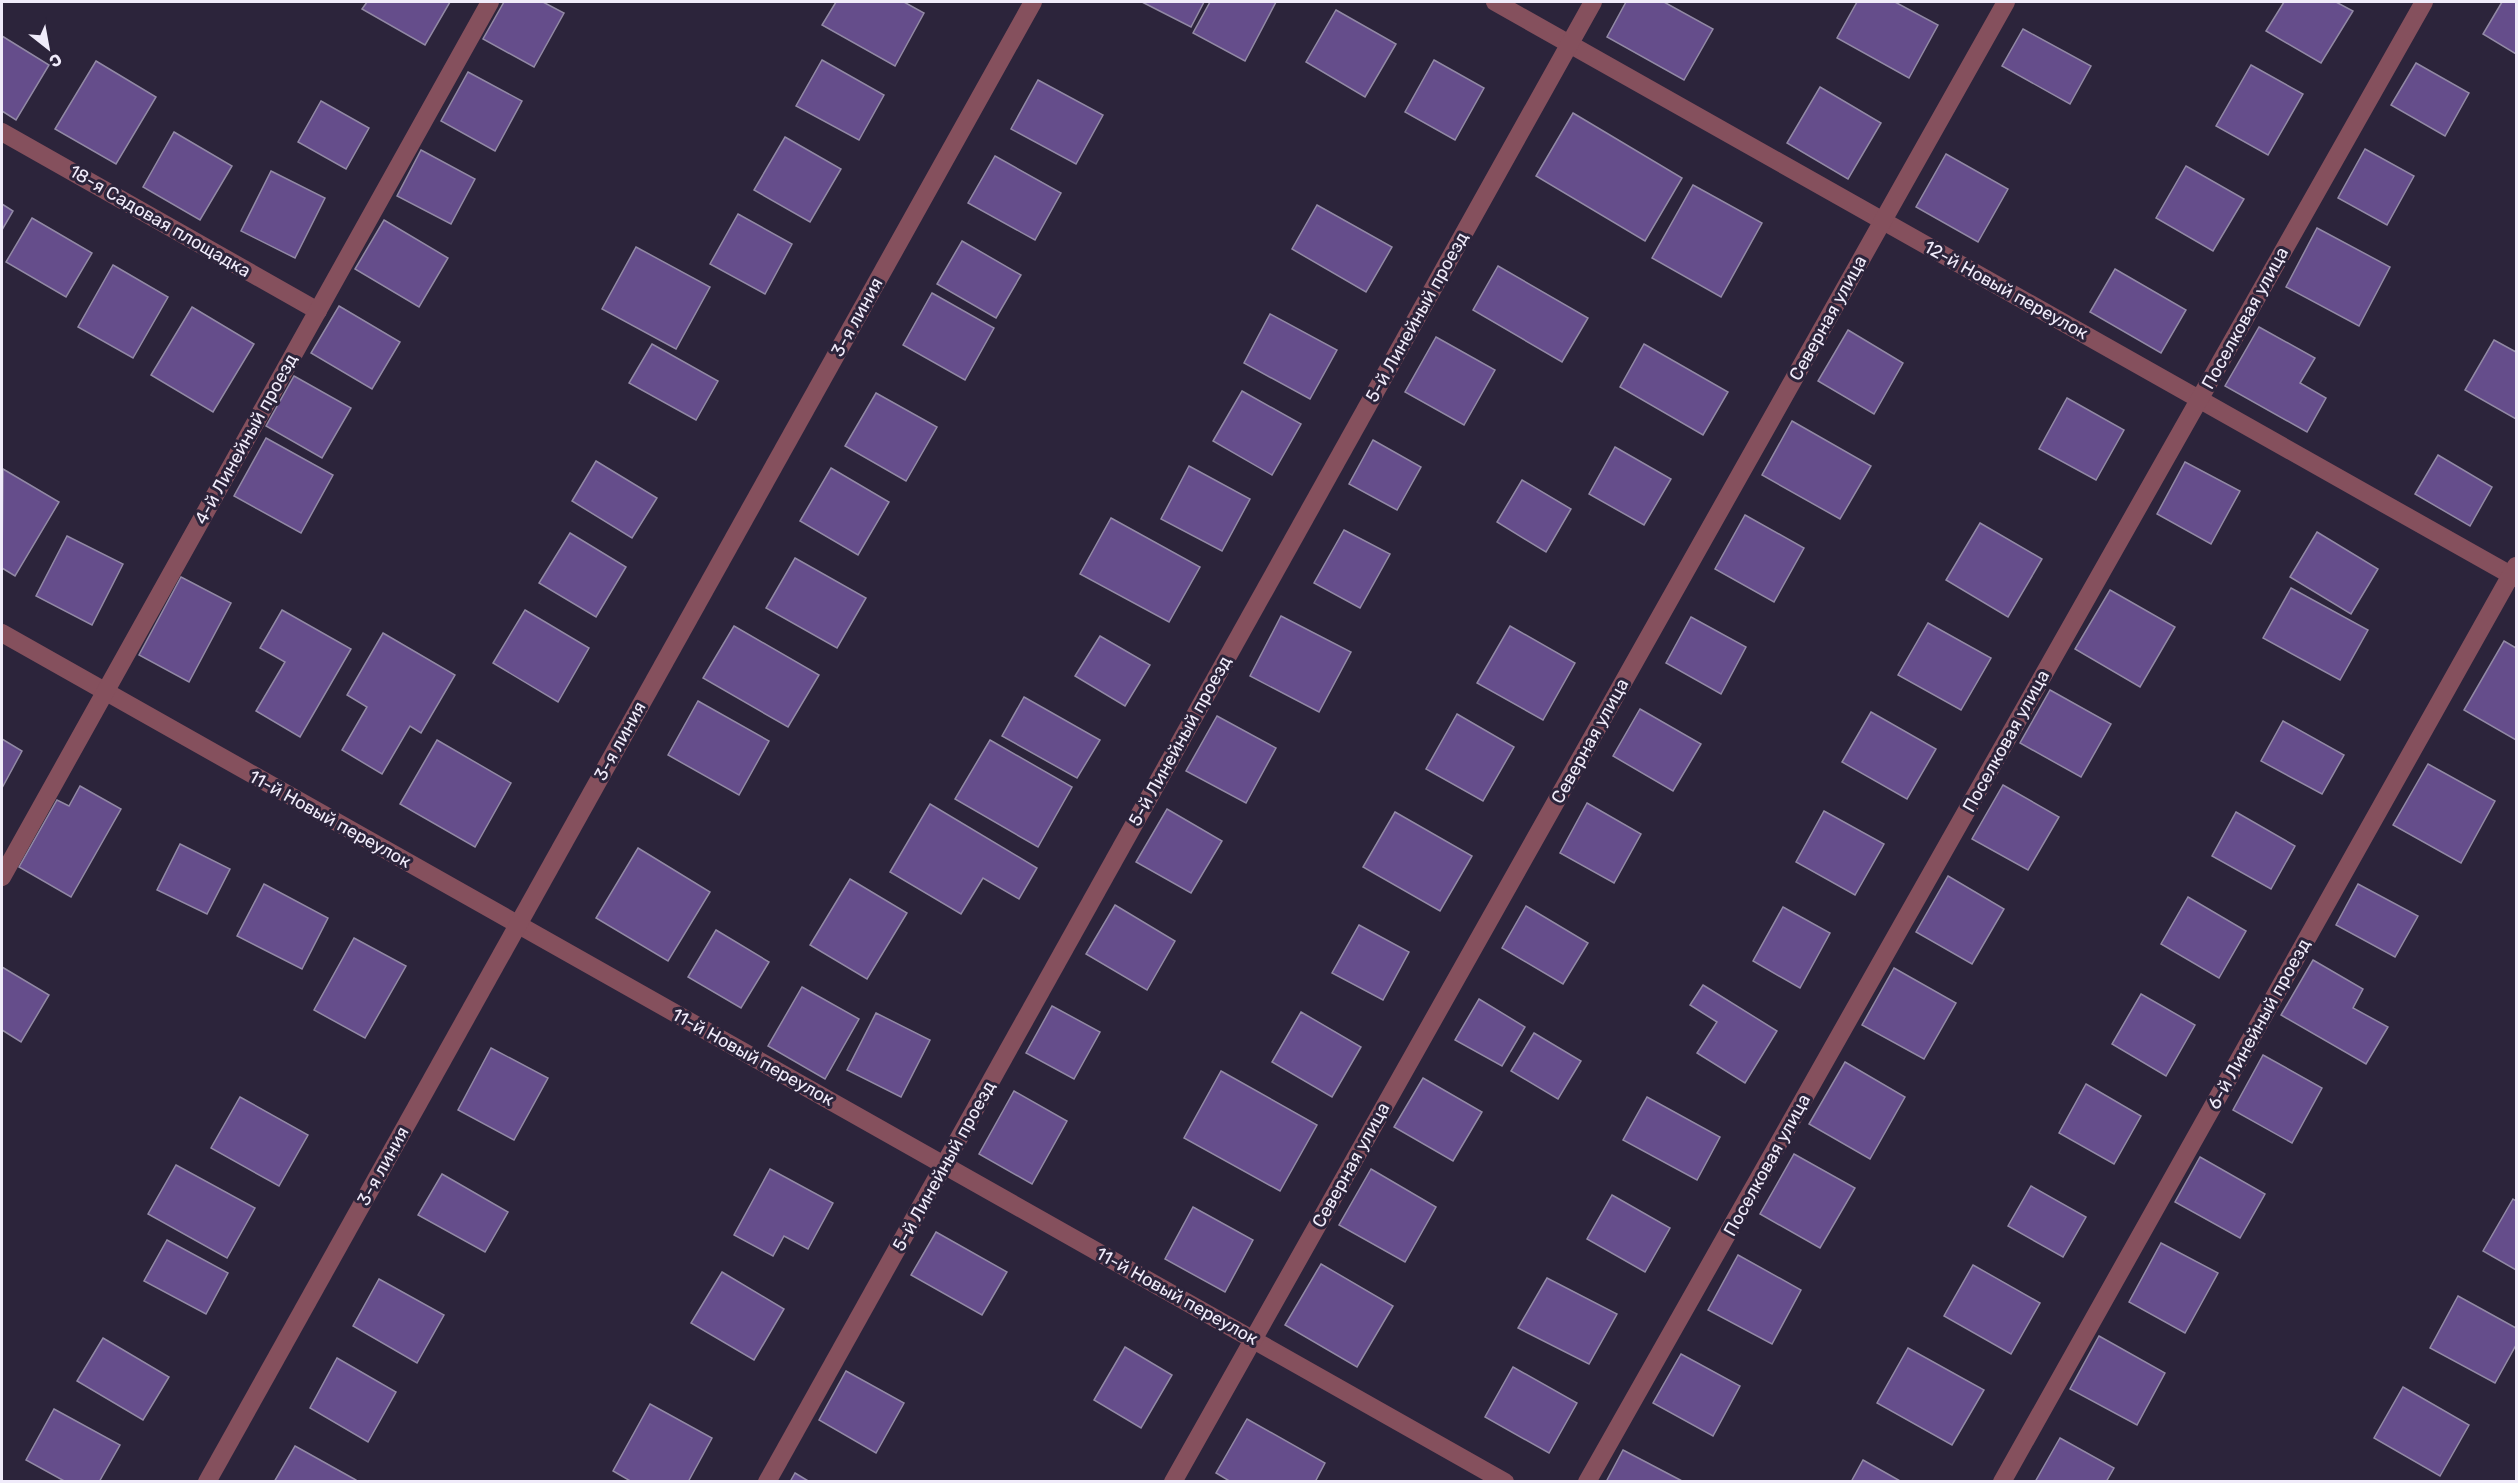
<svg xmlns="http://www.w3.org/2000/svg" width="2518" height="1483" font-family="Rubik,sans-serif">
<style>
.building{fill:#654d8b;stroke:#9289a5;stroke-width:1.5}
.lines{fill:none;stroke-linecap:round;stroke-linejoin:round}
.minor{stroke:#85505d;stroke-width:18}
.labels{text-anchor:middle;stroke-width:6;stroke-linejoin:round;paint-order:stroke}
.street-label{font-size:18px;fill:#f0ebfa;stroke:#2c243b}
</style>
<rect width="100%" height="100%" fill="#2c243b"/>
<g class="building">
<path d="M367 2H450L425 45 362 9Z"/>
<path d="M504 2H543L564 13 534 67 483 39Z"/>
<path d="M836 2H904L924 13 895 66 822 25Z"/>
<path d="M1142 2H1204L1191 27Z"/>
<path d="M1210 2H1276L1245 61 1193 33Z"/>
<path d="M1626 2H1664L1713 29 1684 80 1607 37Z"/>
<path d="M1857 2H1895L1938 25 1909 78 1837 38Z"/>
<path d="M2284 2H2336L2353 11 2321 63 2266 31Z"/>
<path d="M2502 2H2516V54L2483 34Z"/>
<path d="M1336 10 1396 44 1365 97 1306 62Z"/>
<path d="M2023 29 2091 66 2070 104 2002 66Z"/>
<path d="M2 36 49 65 16 120 2 111Z"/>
<path d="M822 60 884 95 859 140 796 106Z"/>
<path d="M1434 60 1484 88 1455 140 1405 112Z"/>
<path d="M96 61 156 97 116 164 55 129Z"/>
<path d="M2416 63 2469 93 2445 136 2391 105Z"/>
<path d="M2251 65 2303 94 2268 155 2216 126Z"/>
<path d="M468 72 522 101 495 151 441 121Z"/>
<path d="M1038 80 1103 115 1076 164 1011 129Z"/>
<path d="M1820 87 1881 123 1848 179 1787 143Z"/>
<path d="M321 101 369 128 346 169 298 142Z"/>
<path d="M1573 113 1682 178 1645 241 1536 176Z"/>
<path d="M174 132 232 166 200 220 143 187Z"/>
<path d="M785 137 841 169 810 222 754 190Z"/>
<path d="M2365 149 2414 176 2387 225 2338 198Z"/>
<path d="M421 150 475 179 451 224 397 196Z"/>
<path d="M1946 154 2008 189 1978 242 1916 207Z"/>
<path d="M995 156 1061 193 1035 240 968 203Z"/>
<path d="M2186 166 2244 199 2213 251 2156 218Z"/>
<path d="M271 171 325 198 295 258 241 231Z"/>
<path d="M1693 185 1762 223 1721 297 1652 258Z"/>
<path d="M2 204 13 211 2 230Z"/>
<path d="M1317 205 1392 247 1366 292 1292 249Z"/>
<path d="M738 214 792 244 765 294 710 264Z"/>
<path d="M32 218 92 253 66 297 6 262Z"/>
<path d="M384 220 448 258 419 307 355 269Z"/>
<path d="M2317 228 2390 267 2359 326 2286 287Z"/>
<path d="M962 241 1021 275 996 318 937 284Z"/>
<path d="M636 247 710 287 676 349 602 309Z"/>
<path d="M113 265 168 297 133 358 78 327Z"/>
<path d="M1498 266 1588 318 1562 362 1473 310Z"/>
<path d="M2115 269 2186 310 2161 353 2090 312Z"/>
<path d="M932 293 994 328 965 380 903 345Z"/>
<path d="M339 306 400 342 372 389 311 353Z"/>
<path d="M192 307 254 344 213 412 151 375Z"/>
<path d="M1270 314 1337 350 1310 399 1244 363Z"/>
<path d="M2259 327 2315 358 2300 383 2326 398 2307 432 2225 386Z"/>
<path d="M1848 330 1903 363 1874 414 1818 381Z"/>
<path d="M1436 337 1495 370 1464 425 1405 392Z"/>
<path d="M2494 340 2516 352V419L2465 390Z"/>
<path d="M652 344 718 381 696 420 629 383Z"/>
<path d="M1644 344 1728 392 1703 435 1620 387Z"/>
<path d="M294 376 351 408 322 458 266 426Z"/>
<path d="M1242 391 1301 424 1272 475 1213 441Z"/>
<path d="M876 393 937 427 906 481 845 446Z"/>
<path d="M2067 398 2124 430 2096 480 2039 449Z"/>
<path d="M1792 421 1871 466 1840 519 1762 475Z"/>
<path d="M266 438 333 475 301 533 234 496Z"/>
<path d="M1373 440 1421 467 1397 510 1349 484Z"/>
<path d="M1615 447 1671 479 1644 525 1589 494Z"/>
<path d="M2438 455 2492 487 2470 526 2415 494Z"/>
<path d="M596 461 657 498 632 538 572 501Z"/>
<path d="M2185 462 2240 491 2211 544 2157 514Z"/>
<path d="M1189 466 1250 499 1222 551 1161 519Z"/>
<path d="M831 468 889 502 858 555 800 521Z"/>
<path d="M3 469 59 502 15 576 2 568Z"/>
<path d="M1522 480 1571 509 1546 552 1497 522Z"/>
<path d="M1745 515 1804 548 1774 602 1715 569Z"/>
<path d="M1111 518 1200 567 1169 622 1080 574Z"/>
<path d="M1980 523 2042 559 2008 617 1946 580Z"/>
<path d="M1344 530 1390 554 1360 608 1314 583Z"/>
<path d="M2317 532 2378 569 2351 614 2290 577Z"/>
<path d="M570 533 626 567 596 617 539 583Z"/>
<path d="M67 536 123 564 92 625 36 596Z"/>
<path d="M795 558 866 598 837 648 766 608Z"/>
<path d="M181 577 231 603 189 682 139 655Z"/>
<path d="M2291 588 2368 630 2340 680 2263 638Z"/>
<path d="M2110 590 2175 627 2140 687 2075 649Z"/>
<path d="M282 610 351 649 300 737 256 711 285 662 260 648Z"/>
<path d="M525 610 589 648 558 702 493 663Z"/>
<path d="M1281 616 1351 652 1319 712 1250 676Z"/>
<path d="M1691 617 1746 647 1721 694 1666 663Z"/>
<path d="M1928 623 1991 658 1961 710 1898 675Z"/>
<path d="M734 626 819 675 788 727 703 678Z"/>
<path d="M1510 626 1575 663 1543 720 1477 683Z"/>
<path d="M383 633 455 675 421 733 410 726 382 774 342 750 367 707 347 695Z"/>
<path d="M1100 636 1150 665 1125 706 1075 676Z"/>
<path d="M2504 641 2516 648V740L2464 710Z"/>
<path d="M2050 690 2111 724 2081 777 2020 743Z"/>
<path d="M1024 697 1100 740 1077 778 1002 736Z"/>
<path d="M698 701 769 741 739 795 668 755Z"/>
<path d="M1640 709 1701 744 1673 791 1613 756Z"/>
<path d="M1871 712 1936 749 1907 799 1842 762Z"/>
<path d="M1457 714 1514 747 1483 801 1426 769Z"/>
<path d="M1217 716 1276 748 1246 803 1186 771Z"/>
<path d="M2283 721 2344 755 2322 794 2261 761Z"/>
<path d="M2 739 22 751 2 788Z"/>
<path d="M437 740 511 783 475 847 400 804Z"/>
<path d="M990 740 1072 787 1038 847 955 799Z"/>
<path d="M2428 764 2495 801 2461 863 2393 825Z"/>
<path d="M2003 785 2059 817 2028 870 1972 839Z"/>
<path d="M80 786 121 809 71 897 19 867 57 800 69 806Z"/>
<path d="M1587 803 1641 834 1614 883 1560 853Z"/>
<path d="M930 804 1037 868 1019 899 983 878 961 914 890 872Z"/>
<path d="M1167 809 1222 841 1191 893 1136 862Z"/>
<path d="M1824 811 1884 844 1855 895 1796 862Z"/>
<path d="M1395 812 1472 856 1440 911 1363 867Z"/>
<path d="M2236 812 2295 846 2271 889 2212 856Z"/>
<path d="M180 844 230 869 207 914 157 890Z"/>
<path d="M638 848 710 892 668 961 596 918Z"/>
<path d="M1948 876 2004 909 1972 964 1916 932Z"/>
<path d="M850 879 907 913 867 979 810 945Z"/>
<path d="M264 884 328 918 302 969 237 936Z"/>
<path d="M2358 884 2418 916 2395 957 2336 925Z"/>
<path d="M2188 897 2246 931 2219 978 2161 944Z"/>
<path d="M1115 905 1175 941 1147 990 1086 954Z"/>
<path d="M1526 906 1588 943 1563 984 1502 948Z"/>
<path d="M1783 907 1830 933 1800 988 1753 961Z"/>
<path d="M1359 925 1409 952 1383 1000 1332 973Z"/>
<path d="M716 930 769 962 741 1008 688 977Z"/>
<path d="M354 938 406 966 365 1038 314 1010Z"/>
<path d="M2313 960 2363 989 2353 1008 2388 1027 2366 1064 2281 1015Z"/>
<path d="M2 967 49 995 21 1042 2 1030Z"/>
<path d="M1894 968 1956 1003 1924 1059 1862 1025Z"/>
<path d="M1703 985 1777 1031 1745 1083 1697 1053 1717 1022 1690 1005Z"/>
<path d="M802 987 859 1019 825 1079 768 1046Z"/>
<path d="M2141 994 2195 1025 2166 1076 2112 1044Z"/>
<path d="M1479 999 1525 1027 1502 1066 1455 1040Z"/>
<path d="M1052 1006 1100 1032 1074 1079 1026 1053Z"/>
<path d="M1301 1012 1361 1047 1332 1097 1272 1062Z"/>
<path d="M876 1013 930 1040 901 1097 847 1070Z"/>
<path d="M1534 1033 1581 1061 1558 1099 1511 1071Z"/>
<path d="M491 1048 548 1078 514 1140 458 1110Z"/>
<path d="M2263 1055 2322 1088 2292 1143 2233 1110Z"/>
<path d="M1845 1062 1905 1097 1870 1159 1809 1124Z"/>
<path d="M1221 1071 1317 1125 1280 1191 1184 1138Z"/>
<path d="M1423 1078 1482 1112 1453 1161 1394 1127Z"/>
<path d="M2086 1084 2141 1116 2114 1164 2059 1133Z"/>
<path d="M1014 1091 1067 1121 1032 1184 979 1154Z"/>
<path d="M240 1097 308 1135 279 1186 211 1148Z"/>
<path d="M1647 1097 1720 1137 1697 1180 1623 1140Z"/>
<path d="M1794 1154 1855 1188 1820 1248 1760 1214Z"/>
<path d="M2200 1157 2265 1194 2240 1238 2175 1202Z"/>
<path d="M176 1165 255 1208 227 1258 148 1214Z"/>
<path d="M770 1169 833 1203 808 1249 784 1236 773 1256 734 1235Z"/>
<path d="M1371 1169 1436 1207 1405 1262 1339 1225Z"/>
<path d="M442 1174 508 1212 485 1252 418 1215Z"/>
<path d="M2031 1186 2086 1217 2063 1257 2008 1226Z"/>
<path d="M1612 1195 1670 1228 1645 1272 1587 1239Z"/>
<path d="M2513 1199 2516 1201V1270L2483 1251Z"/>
<path d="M1193 1207 1253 1240 1225 1292 1165 1259Z"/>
<path d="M936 1232 1007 1272 982 1315 911 1275Z"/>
<path d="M167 1240 228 1273 206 1314 144 1281Z"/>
<path d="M2161 1243 2218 1273 2185 1333 2129 1302Z"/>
<path d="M1738 1255 1801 1290 1772 1344 1708 1310Z"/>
<path d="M1321 1264 1393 1306 1357 1367 1285 1325Z"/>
<path d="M1973 1265 2040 1303 2011 1354 1944 1316Z"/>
<path d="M722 1272 784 1309 754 1360 691 1323Z"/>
<path d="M1547 1278 1617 1314 1589 1364 1518 1328Z"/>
<path d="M379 1279 444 1315 417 1363 353 1326Z"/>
<path d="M2458 1296 2516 1328V1345L2495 1383 2430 1348Z"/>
<path d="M2099 1336 2165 1373 2137 1425 2070 1389Z"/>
<path d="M103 1338 169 1377 143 1420 77 1381Z"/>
<path d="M1125 1347 1172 1375 1141 1428 1094 1400Z"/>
<path d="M1908 1348 1984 1390 1952 1445 1877 1403Z"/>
<path d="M1681 1354 1740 1386 1713 1436 1653 1403Z"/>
<path d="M337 1358 396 1392 368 1442 310 1408Z"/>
<path d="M1513 1367 1577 1403 1549 1453 1485 1417Z"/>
<path d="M846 1371 904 1403 876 1453 819 1420Z"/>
<path d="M2403 1387 2469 1425 2440 1476 2374 1438Z"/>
<path d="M650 1404 712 1438 688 1482H632L613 1471Z"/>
<path d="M54 1409 120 1445 99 1482H66L26 1460Z"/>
<path d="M1247 1419 1325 1463 1315 1482H1231L1216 1473Z"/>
<path d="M2060 1438 2114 1468 2106 1482H2035Z"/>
<path d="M295 1446 356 1480V1482H274Z"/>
<path d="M1623 1450 1684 1482H1606Z"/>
<path d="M1863 1460 1902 1482H1851Z"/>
<path d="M795 1473 810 1482H790Z"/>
</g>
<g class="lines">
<g class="minor">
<path d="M1495 2 2516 578"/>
<path d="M2 132 318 311"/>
<path d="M2 633 1505 1482"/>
<path d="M2 877 490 2"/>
<path d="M207 1482 1033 2"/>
<path d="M767 1482 1593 2"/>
<path d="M1173 1482 2006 2"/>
<path d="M1587 1482 2424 2"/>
<path d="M2002 1482 2516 566"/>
</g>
</g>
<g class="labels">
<g class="street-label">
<text transform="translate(160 221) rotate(30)" y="6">18-я Садовая площадка</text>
<text transform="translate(2006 290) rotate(29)" y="6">12-й Новый переулок</text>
<text transform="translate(857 317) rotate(-61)" y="6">3-я линия</text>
<text transform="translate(1417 317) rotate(-61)" y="6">5-й Линейный проезд</text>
<text transform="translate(1828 318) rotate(-61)" y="6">Северная улица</text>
<text transform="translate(2245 318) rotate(-61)" y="6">Поселковая улица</text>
<text transform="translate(246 439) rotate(-61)" y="6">4-й Линейный проезд</text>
<text transform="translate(620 741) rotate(-61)" y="6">3-я линия</text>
<text transform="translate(1180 741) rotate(-61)" y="6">5-й Линейный проезд</text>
<text transform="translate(1590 741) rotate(-61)" y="6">Северная улица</text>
<text transform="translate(2006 741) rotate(-61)" y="6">Поселковая улица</text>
<text transform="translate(330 819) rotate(29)" y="6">11-й Новый переулок</text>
<text transform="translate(2259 1024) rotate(-61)" y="6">6-й Линейный проезд</text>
<text transform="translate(753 1057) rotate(29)" y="6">11-й Новый переулок</text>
<text transform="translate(1351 1165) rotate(-61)" y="6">Северная улица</text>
<text transform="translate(1767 1165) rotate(-61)" y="6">Поселковая улица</text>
<text transform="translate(383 1166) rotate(-61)" y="6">3-я линия</text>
<text transform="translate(944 1166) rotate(-61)" y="6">5-й Линейный проезд</text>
<text transform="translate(1177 1296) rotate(29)" y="6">11-й Новый переулок</text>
</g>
</g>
<rect width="2518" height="1483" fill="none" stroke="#f0ebfa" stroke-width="6"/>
<g transform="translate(48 48) rotate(149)" stroke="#2c243b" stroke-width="4.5" paint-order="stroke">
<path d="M0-4.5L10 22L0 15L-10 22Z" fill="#f0ebfa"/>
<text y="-9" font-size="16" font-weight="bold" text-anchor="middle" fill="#f0ebfa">С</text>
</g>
</svg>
